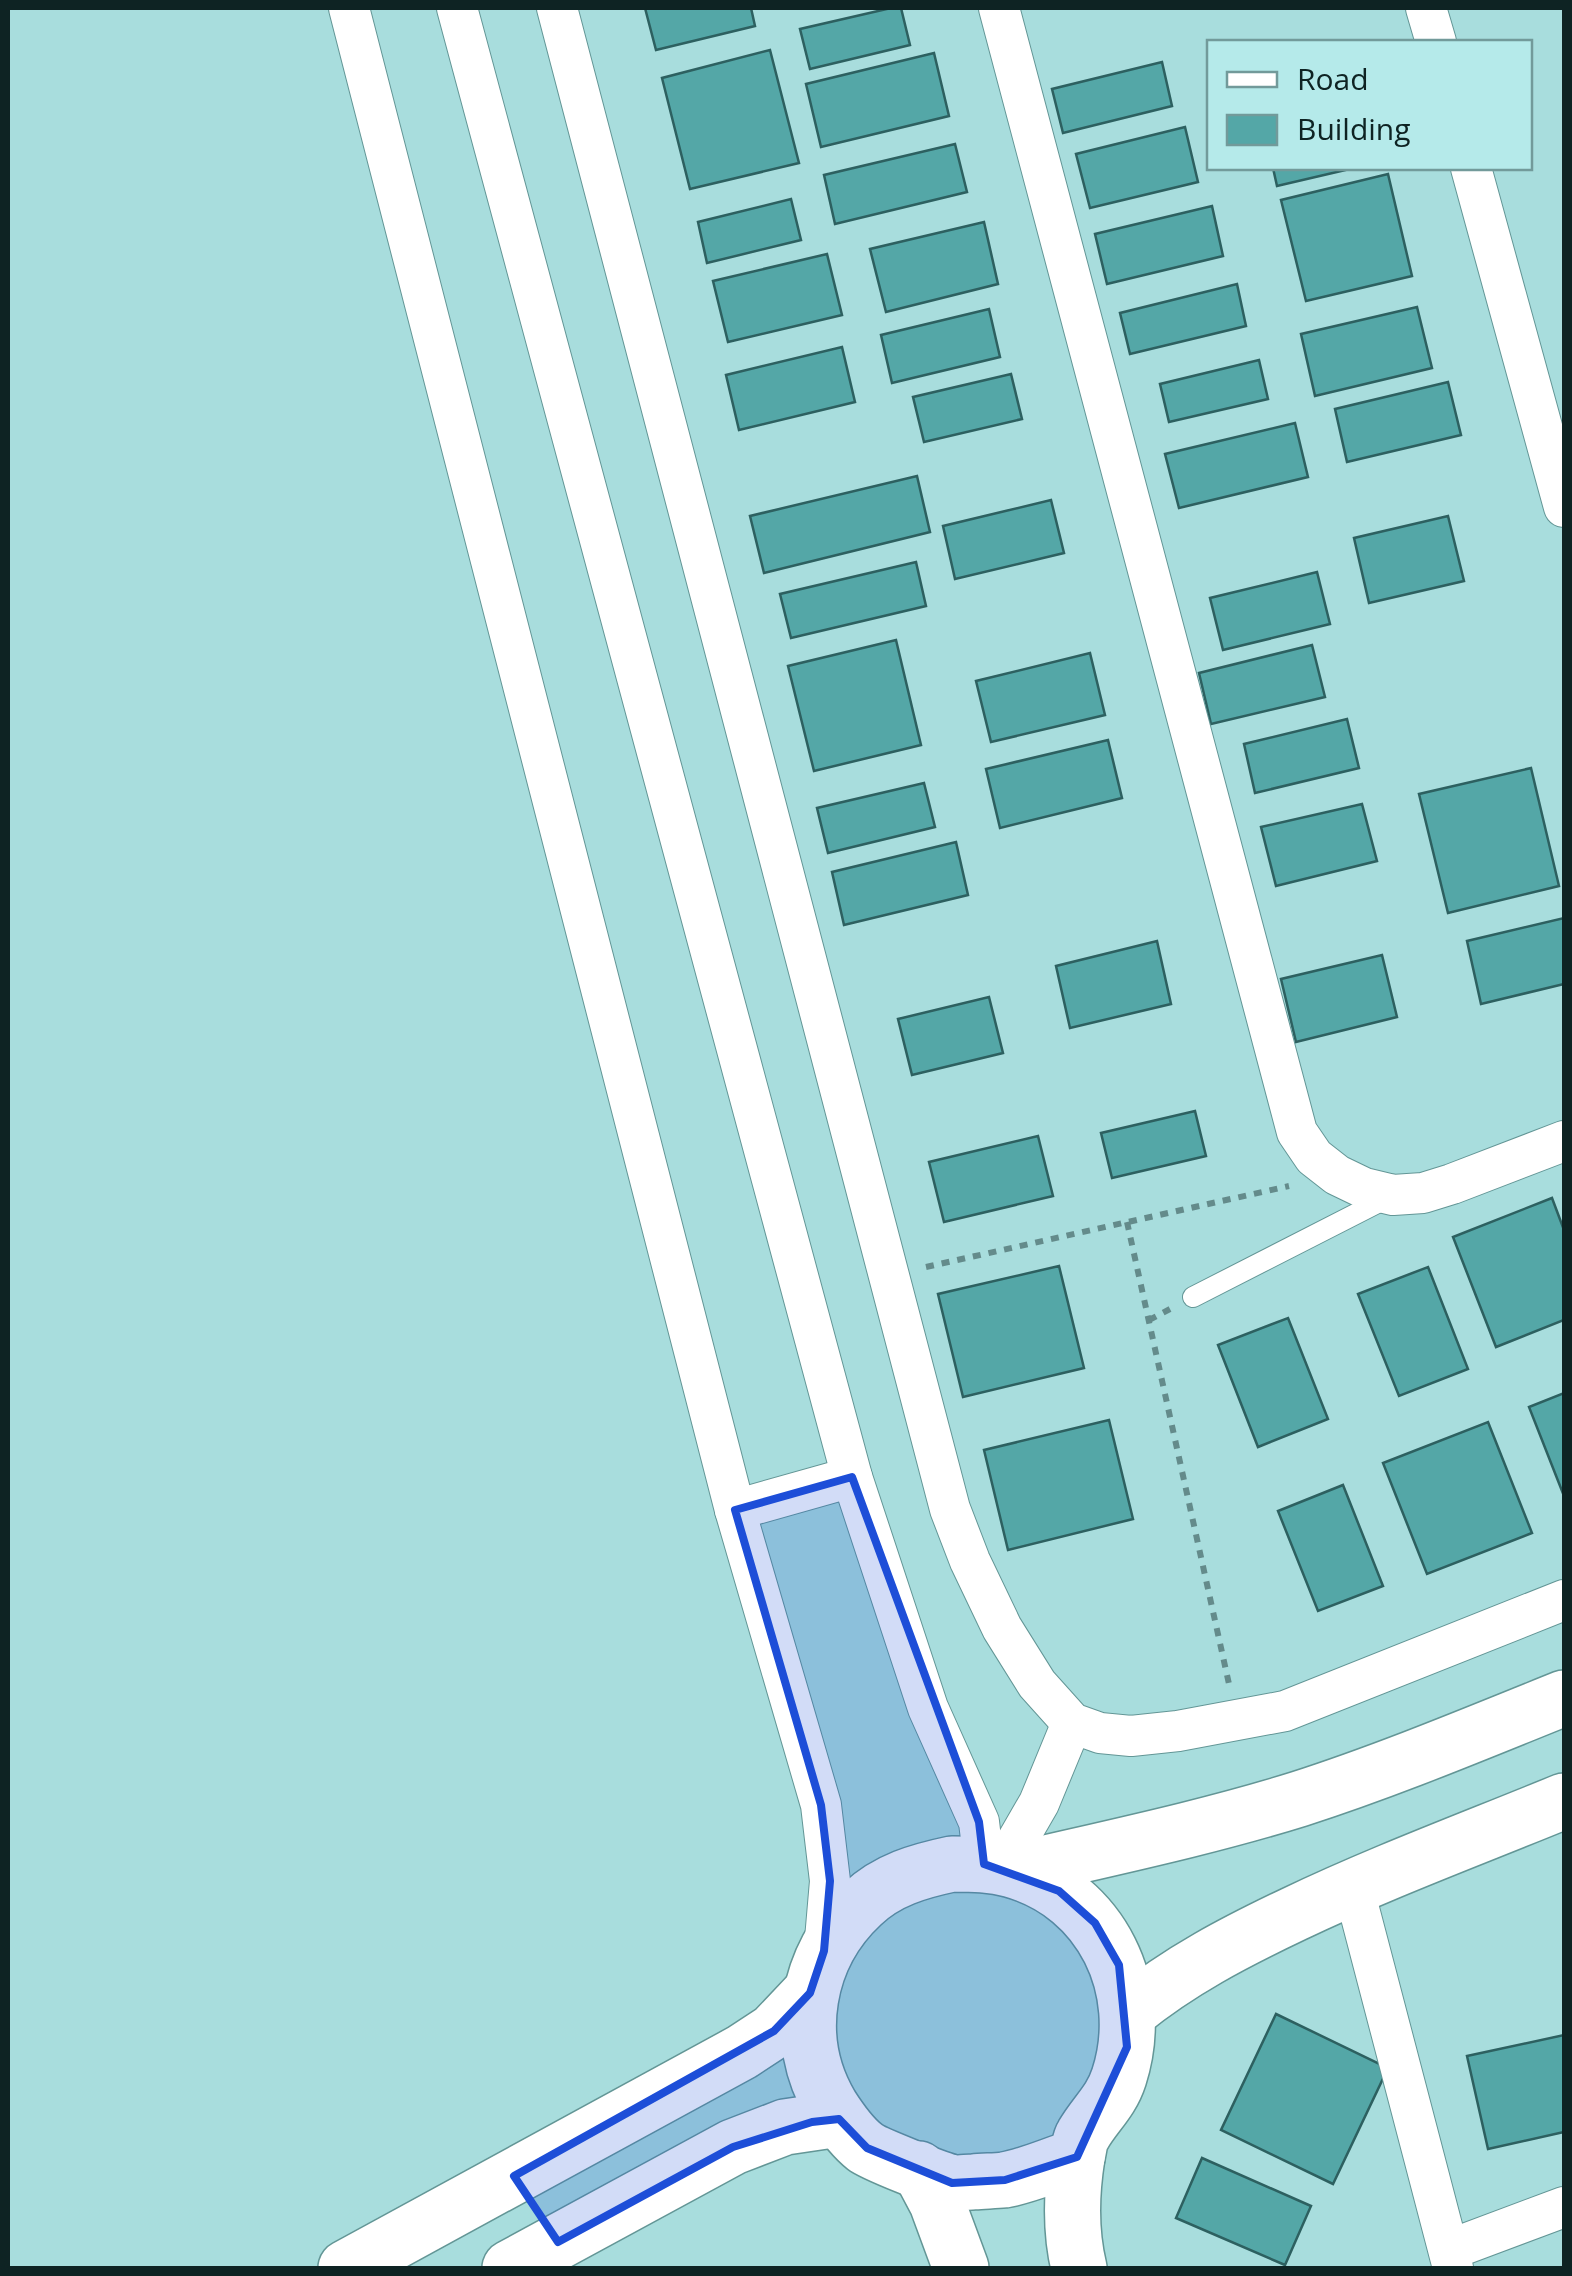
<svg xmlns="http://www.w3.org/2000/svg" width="1572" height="2276" font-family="'Open Sans',sans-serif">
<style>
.building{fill:#54a7a7;stroke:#2d6060;stroke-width:2.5}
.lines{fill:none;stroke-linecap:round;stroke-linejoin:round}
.lane-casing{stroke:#639696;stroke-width:22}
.street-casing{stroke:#639696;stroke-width:42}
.secondary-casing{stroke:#639696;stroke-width:58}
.path{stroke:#648b8b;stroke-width:6;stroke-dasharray:8 8;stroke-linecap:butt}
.lane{stroke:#fff;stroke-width:20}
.street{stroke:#fff;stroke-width:40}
.secondary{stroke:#fff;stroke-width:55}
.marked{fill:#1d4ed8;fill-opacity:0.2;stroke:#1d4ed8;stroke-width:8;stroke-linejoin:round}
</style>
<rect width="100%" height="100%" fill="#a8dddd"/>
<g class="building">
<path d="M645 8H751L755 26 656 50Z"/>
<path d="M891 8H901L910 45 810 69 800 29Z"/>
<path d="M770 50 799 163 690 189 662 78Z"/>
<path d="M934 53 949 116 821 147 806 84Z"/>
<path d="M1162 62 1172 106 1063 133 1052 89Z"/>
<path d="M1185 127 1198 182 1090 208 1076 154Z"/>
<path d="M955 144 967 192 835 224 824 175Z"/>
<path d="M1273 168H1354L1277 186Z"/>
<path d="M1388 174 1412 276 1306 301 1281 200Z"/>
<path d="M791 199 801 240 707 263 698 222Z"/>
<path d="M1212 206 1223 256 1107 284 1095 234Z"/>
<path d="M984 222 998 284 886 312 870 249Z"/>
<path d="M827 254 842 315 728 342 713 281Z"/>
<path d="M1237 284 1246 326 1130 354 1120 313Z"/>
<path d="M1417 307 1432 368 1315 396 1301 334Z"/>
<path d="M989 309 1000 357 892 383 881 335Z"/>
<path d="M842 347 855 402 739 430 726 375Z"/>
<path d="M1259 360 1268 399 1169 422 1160 384Z"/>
<path d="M1011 374 1022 419 924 442 913 397Z"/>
<path d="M1448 382 1461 435 1347 462 1335 409Z"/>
<path d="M1295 423 1308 477 1179 508 1165 454Z"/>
<path d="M917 476 930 532 764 573 750 516Z"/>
<path d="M1051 500 1064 553 955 579 943 526Z"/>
<path d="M1448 516 1464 581 1369 603 1354 538Z"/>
<path d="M916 562 926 606 791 638 780 594Z"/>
<path d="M1317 572 1330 624 1223 650 1210 598Z"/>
<path d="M896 640 921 745 814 771 788 666Z"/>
<path d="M1312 645 1325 697 1211 724 1199 673Z"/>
<path d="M1090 653 1105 715 991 742 976 681Z"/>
<path d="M1347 719 1359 768 1255 793 1244 744Z"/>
<path d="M1108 740 1122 798 1000 828 986 769Z"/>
<path d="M1531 768 1559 886 1448 913 1419 794Z"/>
<path d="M924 783 935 827 828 853 817 808Z"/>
<path d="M1362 804 1377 861 1276 886 1261 827Z"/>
<path d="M956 842 968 895 844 925 832 872Z"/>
<path d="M1564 918V984L1481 1004 1467 941Z"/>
<path d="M1157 941 1171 1004 1070 1028 1056 966Z"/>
<path d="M1382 955 1397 1017 1296 1042 1281 979Z"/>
<path d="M989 997 1003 1053 912 1075 898 1019Z"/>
<path d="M1195 1111 1206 1156 1112 1178 1101 1133Z"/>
<path d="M1038 1136 1053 1196 944 1222 929 1162Z"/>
<path d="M1552 1198 1564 1230V1320L1496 1347 1453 1237Z"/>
<path d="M1059 1266 1084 1368 963 1397 938 1294Z"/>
<path d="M1428 1267 1468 1369 1399 1396 1358 1294Z"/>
<path d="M1288 1318 1328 1419 1258 1447 1218 1345Z"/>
<path d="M1564 1393V1496L1529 1407Z"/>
<path d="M1109 1420 1133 1519 1008 1550 984 1450Z"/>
<path d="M1488 1422 1532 1533 1427 1574 1383 1463Z"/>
<path d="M1343 1485 1383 1586 1318 1611 1278 1511Z"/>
<path d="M1276 2014 1388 2068 1333 2184 1221 2130Z"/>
<path d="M1564 2035V2132L1488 2149 1467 2056Z"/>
<path d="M1202 2158 1311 2206 1285 2265 1176 2218Z"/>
</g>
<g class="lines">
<g class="lane-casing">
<path id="lane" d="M1193 1297 1387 1198"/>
</g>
<g class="street-casing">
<g id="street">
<path d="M349 8 735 1510 821 1805 830 1881 824 1951"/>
<path d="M457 8 852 1477 928 1708 979 1822 984 1864"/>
<path d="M557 8 950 1509 970 1561 1002 1628 1037 1684 1072 1723 1100 1733 1131 1736 1178 1731 1285 1711 1564 1600"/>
<path d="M999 8 1297 1132 1314 1157 1337 1175 1364 1188 1393 1195 1423 1193 1452 1184 1564 1141"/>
<path d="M1426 8 1436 42"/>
<path d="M1471 168 1564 507"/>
<path d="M735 1510 852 1477"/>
<path d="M1002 1867 1039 1803 1072 1723"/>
<path d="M1353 1886 1453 2268"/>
<path d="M1449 2250 1564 2207"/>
</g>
</g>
<g class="secondary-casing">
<g id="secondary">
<path d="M952 1864C972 1864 992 1864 1012 1870 1102 1895 1147 1990 1119 2077 1111 2102 1095 2114 1083 2135 1079 2141 1079 2150 1077 2157 1053 2164 1028 2176 1004 2180 994 2181 983 2181 973 2182 966 2182 957 2184 950 2182 938 2179 874 2154 865 2147 852 2137 840 2120 831 2106 791 2039 806 1956 862 1904 887 1880 919 1871 952 1864Z"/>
<path d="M1016 1870C1110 1848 1206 1828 1299 1799 1389 1770 1477 1733 1564 1698"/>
<path d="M1129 2012C1179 1971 1235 1942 1294 1914 1382 1872 1474 1838 1564 1801"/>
<path d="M1077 2157C1071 2195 1070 2231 1079 2268"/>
<path d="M919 2169 937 2203 961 2268"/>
<path d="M346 2268 742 2052 774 2031 810 1993"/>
<path d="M510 2268 733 2147 785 2127 839 2119"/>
</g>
</g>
<g class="path">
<path d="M1127 1222 1229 1684"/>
<path d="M926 1267 1289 1186"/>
<path d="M1149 1320 1170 1309"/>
</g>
<use href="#lane" class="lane"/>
<use href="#street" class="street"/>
<use href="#secondary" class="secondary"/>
</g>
<path class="marked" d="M852 1477 979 1822 984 1864 1059 1891 1095 1923 1119 1965 1127 2047 1077 2157 1005 2180 952 2183 867 2148 839 2119 812 2122 733 2147 558 2242 514 2176 774 2031 810 1993 824 1951 830 1881 821 1805 735 1510Z"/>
<rect width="1572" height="2276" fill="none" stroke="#0e2323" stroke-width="20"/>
<rect x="1207" y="40" width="325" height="130" fill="#b5eaea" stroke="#729a9a" stroke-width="2.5"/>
<rect x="1227" y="72" width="50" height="15" fill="#ffffff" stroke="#729a9a" stroke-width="2.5"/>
<text x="1297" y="90" font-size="30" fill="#0e2323">Road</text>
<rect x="1227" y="115" width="50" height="30" fill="#54a7a7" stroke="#729a9a" stroke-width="2.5"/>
<text x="1297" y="140" font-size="30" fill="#0e2323">Building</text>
</svg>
